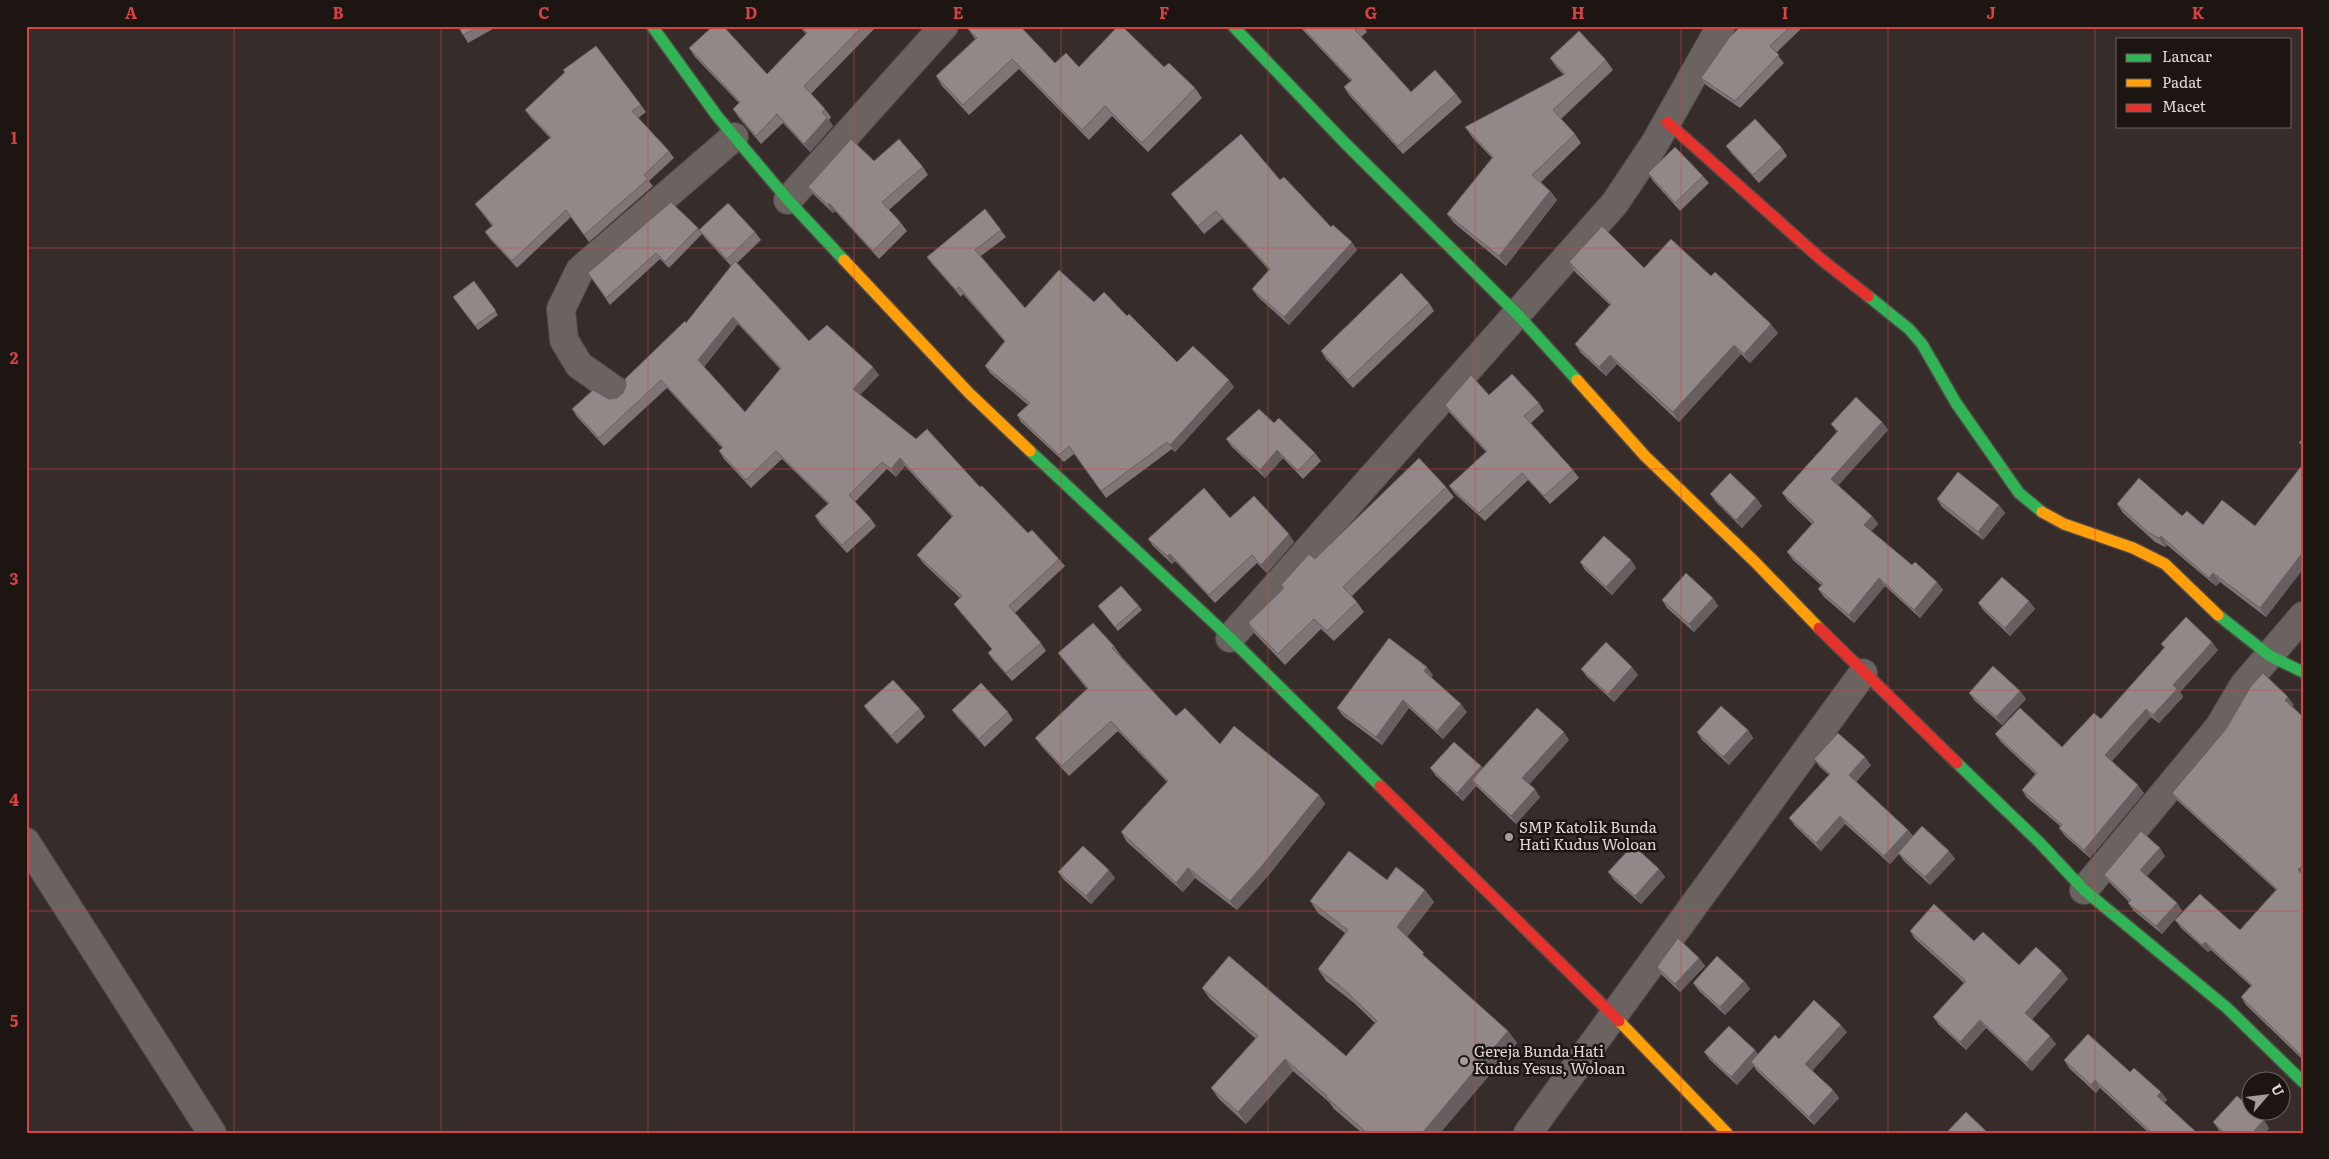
<svg xmlns="http://www.w3.org/2000/svg" width="2329" height="1159" font-family="Literata,serif">
<style>
.lines{fill:none;stroke-linecap:round;stroke-linejoin:round}
.street-casing{stroke:#504846;stroke-width:30}
.fast-casing{stroke:#504846;stroke-width:14}
.slow-casing{stroke:#504846;stroke-width:14}
.jam-casing{stroke:#504846;stroke-width:14}
.street{stroke:#6a6360;stroke-width:28}
.fast{stroke:#30b455;stroke-width:11}
.slow{stroke:#ff9f0a;stroke-width:11}
.jam{stroke:#e5322d;stroke-width:11}
.wall{fill:#7e7575;fill-rule:evenodd}
.shaded-wall{fill:#675f5f}
.building{fill:#938888;stroke:#675f5f;fill-rule:evenodd}
.grid{fill:none;stroke:#d84242;stroke-width:1;stroke-opacity:0.55}
.poi-dot{fill:#a69c98;stroke:#1d1512;stroke-width:2}
.labels{text-anchor:middle;stroke-width:5;stroke-linejoin:round;paint-order:stroke}
.poi-label{font-size:15px;fill:#e3d7d3;stroke:#1d1512;text-anchor:start}
.neatline{fill:none;stroke:#d84242;stroke-width:2}
.grid-label{font-size:16px;text-anchor:middle;font-weight:bold;fill:#d84242}
</style>
<rect width="100%" height="100%" fill="#362d2a"/>
<g class="lines">
<g class="street-casing">
<g id="street">
<path d="M788 200 944 26"/>
<path d="M616 391 579 365 564 340 561 309 580 270 734 137"/>
<path d="M1230 638 1615 203 1655 143 1721 26"/>
<path d="M26 842 212 1133"/>
<path d="M2084 890 2219 727 2244 685 2303 616"/>
<path d="M1528 1133 1863 673"/>
</g>
</g>
<g class="fast-casing">
<g id="fast">
<path d="M652 26 717 116 788 200 844 260"/>
<path d="M1233 26 1345 143 1518 315 1577 380"/>
<path d="M1868 296 1909 329 1922 344 1956 403 2019 493 2042 512"/>
<path d="M1030 451 1230 638 1380 786"/>
<path d="M2218 615 2270 656 2303 672"/>
<path d="M1957 763 2040 843 2084 890 2227 1008 2303 1082"/>
</g>
</g>
<g class="slow-casing">
<g id="slow">
<path d="M844 260 969 393 1030 451"/>
<path d="M1577 380 1645 456 1755 562 1819 628"/>
<path d="M2042 512 2064 524 2133 548 2165 564 2218 615"/>
<path d="M1619 1021 1727 1133"/>
</g>
</g>
<g class="jam-casing">
<g id="jam">
<path d="M1667 122 1822 260 1868 296"/>
<path d="M1819 628 1957 763"/>
<path d="M1380 786 1619 1021"/>
</g>
</g>
<use href="#street" class="street"/>
<use href="#fast" class="fast"/>
<use href="#slow" class="slow"/>
<use href="#jam" class="jam"/>
</g>
<g class="wall">
<path d="M458 26H498L468 43Z"/>
<path d="M799 26H877L811 94 825 109 831 117 829 120 833 126 810 152 783 123 761 144 739 118 733 109 739 103 695 57 689 48 725 28 767 74 806 34Z"/>
<path d="M1299 26H1363L1367 32 1361 37 1411 92 1456 94 1462 102 1403 154 1349 95 1344 87 1351 81Z"/>
<path d="M1741 26H1804L1776 53 1784 63 1740 108 1706 85 1701 78Z"/>
<path d="M968 29 1055 63 1079 67H1164L1195 88 1202 98 1148 152 1112 116 1089 140 1019 69 969 115 942 86 936 76 975 39Z"/>
<path d="M1550 58 1606 60 1613 70 1561 119 1575 134 1581 143 1541 182 1550 191 1557 200 1506 266 1454 223 1447 214 1492 158 1472 137 1465 127 1564 75 1557 68Z"/>
<path d="M641 105 646 112 638 118 669 151 674 158 649 181 653 186 589 242 571 217 517 268 490 239 485 232 492 226 475 204 550 138 530 117 525 110Z"/>
<path d="M1726 146 1782 148 1787 156 1759 183 1732 154Z"/>
<path d="M874 161 923 167 928 175 889 210 901 223 907 231 879 259 835 211 833 213 814 195 808 187Z"/>
<path d="M1648 173 1703 176 1709 183 1680 211 1653 181Z"/>
<path d="M1280 180 1331 227 1357 250 1289 325 1258 297 1252 289 1269 270 1222 219 1204 234 1177 202 1171 194Z"/>
<path d="M985 209 1006 237 981 256 1025 308 1094 302 1127 316 1177 362 1234 387 1175 452 1172 449 1106 498 1074 454 1064 462 1021 422 1017 415 1028 405 990 373 985 366 1005 342 963 294 961 297 932 264 927 257Z"/>
<path d="M698 228 699 230 755 232 761 240 737 263 809 341 879 375 860 395 916 439 980 487 1028 533 1059 559 1065 566 1015 613 1041 643 1046 651 1012 681 993 660 988 653 992 649 959 611 954 604 960 598 923 563 917 555 952 517 905 466 896 477 887 469 855 502 871 519 876 526 847 553 820 524 815 516 828 504 782 459 751 488 724 459 719 451 722 448 667 388 604 446 577 417 572 409 609 399 617 398 623 393 686 323 731 266 705 238 702 234 669 268 660 259 610 305 588 273ZM738 324 780 369 745 412 704 367Z"/>
<path d="M1569 262 1644 268 1711 276 1778 333 1750 363 1741 354 1679 422 1617 364 1606 376 1581 353 1575 344 1610 305 1575 272Z"/>
<path d="M474 281 498 315 478 330 453 297Z"/>
<path d="M1429 303 1434 311 1353 388 1326 359 1321 351Z"/>
<path d="M1489 395 1539 403 1544 411 1531 423 1573 470 1579 478 1550 504 1528 480 1485 521 1455 494 1449 486 1486 452 1450 413 1445 405Z"/>
<path d="M1882 422 1888 430 1838 485 1872 516 1878 524 1871 531 1912 565 1937 582 1943 590 1920 618 1885 586 1854 623 1824 597 1818 589 1821 585 1793 560 1787 552 1812 524 1788 501 1782 493 1837 432 1831 424Z"/>
<path d="M1274 423 1315 453 1321 461 1303 479 1283 458 1265 478 1232 447 1226 439Z"/>
<path d="M2303 464V569L2266 617 2220 582 2216 586 2167 545 2165 547 2155 542 2123 513 2117 504 2182 516 2203 525 2255 526Z"/>
<path d="M1446 487 1454 497 1352 596 1357 602 1364 612 1334 641 1321 629 1285 665 1255 634 1248 623 1283 588 1281 585 1315 559Z"/>
<path d="M1710 494 1756 498 1762 506 1742 528 1716 502Z"/>
<path d="M1937 499 1999 505 2005 513 1983 540 1942 507Z"/>
<path d="M1230 518 1294 542 1267 573 1257 563 1215 603 1175 561 1172 564 1153 546 1148 539Z"/>
<path d="M1631 560 1636 568 1612 595 1585 570 1580 562Z"/>
<path d="M1713 598 1718 606 1694 632 1667 608 1662 600Z"/>
<path d="M2029 601 2035 609 2010 636 1984 611 1978 603Z"/>
<path d="M1098 606H1139L1142 610 1118 631Z"/>
<path d="M2161 644 2218 650 2180 692 2183 697 2159 723 2151 717 2112 761 2144 793 2090 858 2065 836 2059 828 2060 826 2027 798 2022 790 2035 774 2001 742 1995 734 2062 747 2101 719 2164 648Z"/>
<path d="M1114 646 1121 656 1176 716 1220 744 1319 795 1325 804 1268 876 1237 910 1195 878 1183 892 1127 842 1121 832 1167 782 1118 731 1069 776 1042 747 1035 738 1087 689 1065 662 1058 653Z"/>
<path d="M1632 667 1638 675 1614 702 1587 677 1581 669Z"/>
<path d="M1433 675 1431 677 1467 712 1443 739 1409 708 1382 745 1343 716 1337 708Z"/>
<path d="M2020 691 2026 699 2002 725 1975 701 1969 693Z"/>
<path d="M2294 705 2292 706 2303 717V1060L2246 1005 2241 997 2251 986 2211 950 2208 952 2181 928 2175 920 2240 930 2276 890 2178 801 2172 793Z"/>
<path d="M864 706 920 709 925 717 897 744 870 714Z"/>
<path d="M952 710 1008 712 1013 720 985 747 958 718Z"/>
<path d="M1748 730 1753 738 1729 765 1702 740 1697 732Z"/>
<path d="M1569 740 1529 784 1540 797 1516 824 1476 786 1463 801 1436 776 1430 768 1481 766 1483 768Z"/>
<path d="M1814 759 1871 765 1856 782 1908 830 1913 836 1949 851 1955 859 1930 885 1904 861 1899 854 1890 864 1845 824 1821 851 1795 826 1789 818 1829 775 1820 767Z"/>
<path d="M2165 856 2147 876 2177 903 2182 911 2162 934 2134 911 2128 903 2129 902 2110 883 2104 875Z"/>
<path d="M1659 869 1665 877 1641 904 1614 880 1608 872Z"/>
<path d="M1058 872 1115 878 1091 904 1064 880Z"/>
<path d="M1387 880 1425 890 1434 902 1407 937 1429 961 1508 1031 1517 1043 1440 1133H1362L1334 1109 1329 1102 1293 1071 1246 1124 1219 1099 1211 1088 1256 1039 1210 999 1202 988 1346 1056 1375 1023 1354 1003 1326 981 1318 969 1345 933 1318 913 1310 901Z"/>
<path d="M1910 931 1974 941 2019 965 2068 979 2032 1019 2056 1044 2032 1071 1986 1028 1966 1050 1939 1025 1933 1017 1964 983 1915 939Z"/>
<path d="M1699 958 1705 966 1680 992 1662 975 1657 967Z"/>
<path d="M1744 981 1750 989 1725 1015 1699 991 1693 983Z"/>
<path d="M1847 1032 1812 1071 1833 1090 1839 1098 1814 1125 1756 1070 1754 1066 1737 1085 1710 1060 1704 1052 1755 1050 1758 1054 1779 1039Z"/>
<path d="M2064 1060 2130 1072 2161 1092 2167 1100 2164 1103 2197 1133H2149L2100 1088 2096 1093 2069 1068Z"/>
<path d="M2213 1122 2269 1128 2265 1133H2221Z"/>
</g>
<g class="shaded-wall">
<path d="M827 118 833 126 810 152 804 144Z"/>
<path d="M1550 191 1557 200 1506 266 1499 256Z"/>
<path d="M829 203 835 211 833 213 828 205Z"/>
<path d="M1352 242 1357 250 1289 325 1284 317Z"/>
<path d="M733 317 738 324 703 368 698 360Z"/>
<path d="M1771 324 1778 333 1750 363 1744 354Z"/>
<path d="M1734 345 1741 354 1679 422 1673 412Z"/>
<path d="M1610 355 1617 364 1606 376 1599 367Z"/>
<path d="M873 367 879 375 858 397 853 389Z"/>
<path d="M1229 380 1234 387 1175 452 1170 445Z"/>
<path d="M1882 422 1888 430 1837 487 1831 479Z"/>
<path d="M1277 450 1283 458 1265 478 1260 470Z"/>
<path d="M900 458 905 466 896 477 891 469Z"/>
<path d="M1756 498 1762 506 1742 528 1736 520Z"/>
<path d="M1999 505 2005 513 1983 540 1978 532Z"/>
<path d="M1872 516 1878 524 1870 533 1864 525Z"/>
<path d="M1289 534 1294 542 1267 573 1261 565Z"/>
<path d="M2161 536 2167 545 2165 547 2159 538Z"/>
<path d="M2303 552V569L2266 617 2260 608Z"/>
<path d="M1170 554 1175 561 1172 564 1167 556Z"/>
<path d="M1631 560 1636 568 1612 595 1606 587Z"/>
<path d="M2213 573 2220 582 2216 586 2209 578Z"/>
<path d="M1879 578 1885 586 1854 623 1849 615Z"/>
<path d="M1937 582 1943 590 1920 618 1914 610Z"/>
<path d="M1713 598 1718 606 1694 632 1689 624Z"/>
<path d="M2029 601 2035 609 2010 636 2005 628Z"/>
<path d="M2212 642 2218 650 2180 692 2183 697 2159 723 2153 715 2173 685Z"/>
<path d="M1427 667 1433 675 1430 679 1424 671Z"/>
<path d="M1632 667 1638 675 1614 702 1608 694Z"/>
<path d="M2020 691 2026 699 2002 725 1996 717Z"/>
<path d="M2288 697 2294 705 2291 708 2285 700Z"/>
<path d="M1403 700 1409 708 1382 745 1376 737Z"/>
<path d="M1461 704 1467 712 1443 739 1437 731Z"/>
<path d="M2146 709 2151 717 2110 763 2105 755Z"/>
<path d="M1748 730 1753 738 1729 765 1723 757Z"/>
<path d="M1564 732 1569 740 1528 786 1522 778Z"/>
<path d="M1865 757 1871 765 1854 783 1849 775Z"/>
<path d="M1481 766 1487 774 1472 780 1476 786 1463 801 1457 793Z"/>
<path d="M2138 785 2144 793 2090 858 2084 850Z"/>
<path d="M1535 789 1540 797 1516 824 1511 816Z"/>
<path d="M1319 795 1325 804 1268 876 1237 910 1230 901Z"/>
<path d="M1840 816 1845 824 1821 851 1816 843Z"/>
<path d="M1908 830 1914 838 1890 864 1884 856Z"/>
<path d="M2160 848 2165 856 2145 878 2140 870Z"/>
<path d="M1949 851 1955 859 1930 885 1925 877Z"/>
<path d="M2303 865V877L2298 870Z"/>
<path d="M1188 868 1195 878 1183 892 1176 883Z"/>
<path d="M1659 869 1665 877 1641 904 1635 896Z"/>
<path d="M1109 870 1115 878 1091 904 1086 896Z"/>
<path d="M1425 890 1434 902 1405 939 1397 927Z"/>
<path d="M2177 903 2182 911 2162 934 2156 926Z"/>
<path d="M2205 942 2211 950 2208 952 2202 945Z"/>
<path d="M1699 958 1705 966 1680 992 1675 984Z"/>
<path d="M2062 971 2068 979 2031 1021 2025 1013Z"/>
<path d="M1744 981 1750 989 1725 1015 1720 1007Z"/>
<path d="M1980 1020 1986 1028 1966 1050 1960 1042Z"/>
<path d="M1841 1025 1847 1032 1811 1072 1805 1064Z"/>
<path d="M1508 1031 1517 1043 1440 1133H1422Z"/>
<path d="M2050 1036 2056 1044 2032 1071 2026 1063Z"/>
<path d="M1755 1050 1761 1058 1751 1062 1754 1066 1737 1085 1731 1077Z"/>
<path d="M1285 1059 1293 1071 1246 1124 1238 1112Z"/>
<path d="M2095 1080 2100 1088 2096 1093 2091 1085Z"/>
<path d="M1833 1090 1839 1098 1814 1125 1809 1117Z"/>
<path d="M2161 1092 2167 1100 2163 1104 2157 1096Z"/>
<path d="M2264 1120 2269 1128 2265 1133H2252Z"/>
</g>
<g class="building">
<path d="M458 26H479L463 35Z"/>
<path d="M713 26H723L767 74 807 33 801 26H863L804 86 825 109 822 112 827 118 804 144 777 114 756 136 733 109 740 102 689 48Z"/>
<path d="M971 26H1020L1055 63 1066 53 1079 67 1118 26H1122L1164 67 1169 63 1195 88 1142 143 1105 106 1082 130 1012 59 963 105 936 76 977 38 968 29Z"/>
<path d="M1301 26H1359L1355 30 1411 92 1435 70 1456 94 1398 146 1344 87 1352 80Z"/>
<path d="M1741 26H1791L1770 46 1779 55 1735 101 1701 78 1729 38Z"/>
<path d="M1579 31 1606 60 1553 110 1575 134 1532 175 1550 191 1499 256 1447 214 1493 157 1465 127 1565 74 1550 58Z"/>
<path d="M596 46 641 105 632 111 669 151 644 175 648 179 584 235 566 210 512 261 485 232 493 225 475 204 551 137 525 110 565 72 563 70Z"/>
<path d="M1755 119 1782 148 1753 175 1726 146Z"/>
<path d="M1241 134 1280 180 1284 177 1331 227 1333 225 1352 242 1284 317 1252 289 1270 269 1216 211 1198 226 1171 194Z"/>
<path d="M851 139 874 161 899 139 923 167 882 202 901 223 873 251 829 203 828 205 808 187Z"/>
<path d="M1675 147 1703 176 1675 203 1648 173Z"/>
<path d="M671 202 698 228 665 262 656 253 606 298 588 273Z"/>
<path d="M728 203 755 232 727 259 699 230Z"/>
<path d="M985 209 1001 230 975 250 1025 308 1059 270 1094 302 1104 292 1127 316 1129 314 1177 362 1193 346 1229 380 1170 445 1167 442 1101 491 1069 446 1059 455 1017 415 1030 403 985 366 1005 341 959 287 956 290 927 257Z"/>
<path d="M1602 226 1644 268 1671 239 1711 276 1715 272 1771 324 1744 354 1734 345 1673 412 1610 355 1599 367 1575 344 1611 304 1569 262Z"/>
<path d="M735 261 809 341 827 325 873 367 853 389 916 439 927 429 980 487 982 486 1028 533 1032 530 1059 559 1009 606 1041 643 1006 673 988 653 992 649 954 604 962 596 917 555 953 516 900 458 891 469 882 462 849 495 871 519 842 545 815 516 829 503 776 451 746 480 719 451 723 447 661 380 599 438 572 409 593 390 609 399 617 398 623 393 626 385 625 379 685 321 686 323ZM733 317 781 368 745 412 698 360Z"/>
<path d="M1401 273 1429 303 1348 380 1321 351Z"/>
<path d="M474 281 496 311 475 326 453 297Z"/>
<path d="M1512 374 1539 403 1524 416 1573 470 1544 496 1522 473 1479 513 1449 486 1487 451 1445 405 1471 375 1489 395Z"/>
<path d="M1856 397 1882 422 1831 479 1872 516 1864 525 1912 565 1915 562 1937 582 1914 610 1879 578 1849 615 1818 589 1823 584 1787 552 1814 522 1782 493 1838 431 1831 424Z"/>
<path d="M1259 409 1274 423 1279 418 1315 453 1298 471 1277 450 1260 470 1226 439Z"/>
<path d="M2303 438V445L2299 443Z"/>
<path d="M1419 458 1446 487 1343 587 1357 602 1327 631 1314 619 1278 654 1248 623 1284 588 1281 585 1309 554 1315 559Z"/>
<path d="M2303 464V552L2260 608 2213 573 2209 578 2161 536 2159 538 2149 533 2117 504 2139 478 2182 516 2187 511 2203 525 2222 500 2255 526Z"/>
<path d="M1958 472 1999 505 1978 532 1937 499Z"/>
<path d="M1730 473 1756 498 1736 520 1710 494Z"/>
<path d="M1204 488 1230 518 1254 496 1289 534 1261 565 1252 555 1209 595 1170 554 1167 556 1148 539Z"/>
<path d="M1604 536 1631 560 1606 587 1580 562Z"/>
<path d="M1686 573 1713 598 1689 624 1662 600Z"/>
<path d="M2002 577 2029 601 2005 628 1978 603Z"/>
<path d="M1121 586 1139 606 1115 627 1098 606Z"/>
<path d="M2186 617 2212 642 2173 685 2177 689 2153 715 2146 709 2105 755 2138 785 2084 850 2059 828 2062 825 2022 790 2037 773 1995 734 2020 708 2062 747 2094 713 2101 719 2165 647 2161 644Z"/>
<path d="M1093 623 1114 646 1112 648 1176 716 1185 708 1220 744 1234 726 1319 795 1261 867 1230 901 1188 868 1176 883 1121 832 1168 781 1111 721 1062 766 1035 738 1088 688 1058 653Z"/>
<path d="M1389 638 1427 667 1424 671 1461 704 1437 731 1403 700 1376 737 1337 708Z"/>
<path d="M1606 642 1632 667 1608 694 1581 669Z"/>
<path d="M1993 666 2020 691 1996 717 1969 693Z"/>
<path d="M2263 673 2288 697 2285 700 2303 717V865L2298 870 2303 875V1057L2241 997 2252 985 2205 942 2202 945 2175 920 2200 894 2240 930 2277 889 2172 793 2226 729 2251 686Z"/>
<path d="M893 680 920 709 891 736 864 706Z"/>
<path d="M981 683 1008 712 979 739 952 710Z"/>
<path d="M1721 706 1748 730 1723 757 1697 732Z"/>
<path d="M1537 708 1564 732 1522 778 1535 789 1511 816 1472 780Z"/>
<path d="M1838 733 1865 757 1849 775 1908 830 1884 856 1840 816 1816 843 1789 818 1830 774 1814 759Z"/>
<path d="M1454 742 1481 766 1457 793 1430 768Z"/>
<path d="M1922 826 1949 851 1925 877 1898 853Z"/>
<path d="M2141 831 2160 848 2140 870 2177 903 2156 926 2128 903 2131 900 2104 875Z"/>
<path d="M1633 845 1659 869 1635 896 1608 872Z"/>
<path d="M1083 846 1109 870 1086 896 1058 872Z"/>
<path d="M1349 851 1387 880 1396 867 1425 890 1397 927 1424 953 1422 954 1508 1031 1422 1133H1367L1326 1097 1327 1096 1285 1059 1238 1112 1211 1088 1258 1036 1202 988 1229 956 1346 1056 1377 1021 1346 991 1318 969 1348 930 1310 901Z"/>
<path d="M1934 904 1974 941 1983 932 2019 965 2036 947 2062 971 2025 1013 2050 1036 2026 1063 1980 1020 1960 1042 1933 1017 1966 981 1910 931Z"/>
<path d="M1678 938 1699 958 1675 984 1657 967Z"/>
<path d="M1717 956 1744 981 1720 1007 1693 983Z"/>
<path d="M1814 1000 1841 1025 1805 1064 1833 1090 1809 1117 1751 1062 1775 1035 1779 1039Z"/>
<path d="M1729 1026 1755 1050 1731 1077 1704 1052Z"/>
<path d="M2088 1034 2130 1072 2134 1068 2161 1092 2157 1096 2197 1133H2152L2095 1080 2091 1085 2064 1060Z"/>
<path d="M2237 1096 2252 1109V1112H2254L2264 1120 2252 1133H2224L2213 1122Z"/>
<path d="M1966 1112 1988 1133H1946Z"/>
</g>
<path class="grid" d="M234 26V1133M441 26V1133M648 26V1133M854 26V1133M1061 26V1133M1268 26V1133M1475 26V1133M1681 26V1133M1888 26V1133M2095 26V1133M26 248H2303M26 469H2303M26 690H2303M26 911H2303"/>
<g class="poi-dot">
<circle cx="1509" cy="837" r="5"/>
<circle cx="1464" cy="1061" r="5"/>
</g>
<g class="labels">
<g class="poi-label">
<text x="1519" y="833">SMP Katolik Bunda<tspan x="1519" dy="17">Hati Kudus Woloan</tspan></text>
<text x="1474" y="1057">Gereja Bunda Hati<tspan x="1474" dy="17">Kudus Yesus, Woloan</tspan></text>
</g>
</g>
<rect width="2329" height="1159" fill="none" stroke="#1d1512" stroke-width="55"/>
<rect x="2116" y="38" width="175" height="90" fill="#1d1512" stroke="#6c635f"/>
<rect x="2126" y="54" width="25" height="8" fill="#30b455" stroke="#6c635f"/>
<text x="2162" y="62" font-size="15" fill="#e3d7d3">Lancar</text>
<rect x="2126" y="79" width="25" height="8" fill="#ff9f0a" stroke="#6c635f"/>
<text x="2162" y="88" font-size="15" fill="#e3d7d3">Padat</text>
<rect x="2126" y="104" width="25" height="8" fill="#e5322d" stroke="#6c635f"/>
<text x="2162" y="112" font-size="15" fill="#e3d7d3">Macet</text>
<g transform="translate(2266 1096) rotate(62)"><circle r="24" fill="#1d1512" stroke="#6c635f"/>
<path d="M0-4L9 19L0 12L-9 19Z" fill="#a69c98"/>
<text y="-8" font-size="14" font-weight="bold" text-anchor="middle" fill="#e3d7d3">U</text>
</g>
<rect x="28" y="28" width="2274" height="1104" class="neatline"/>
<g class="grid-label">
<text x="131" y="19">A</text>
<text x="338" y="19">B</text>
<text x="544" y="19">C</text>
<text x="751" y="19">D</text>
<text x="958" y="19">E</text>
<text x="1164" y="19">F</text>
<text x="1371" y="19">G</text>
<text x="1578" y="19">H</text>
<text x="1785" y="19">I</text>
<text x="1991" y="19">J</text>
<text x="2198" y="19">K</text>
<text x="14" y="144">1</text>
<text x="14" y="364">2</text>
<text x="14" y="585">3</text>
<text x="14" y="806">4</text>
<text x="14" y="1027">5</text>
</g>
</svg>
